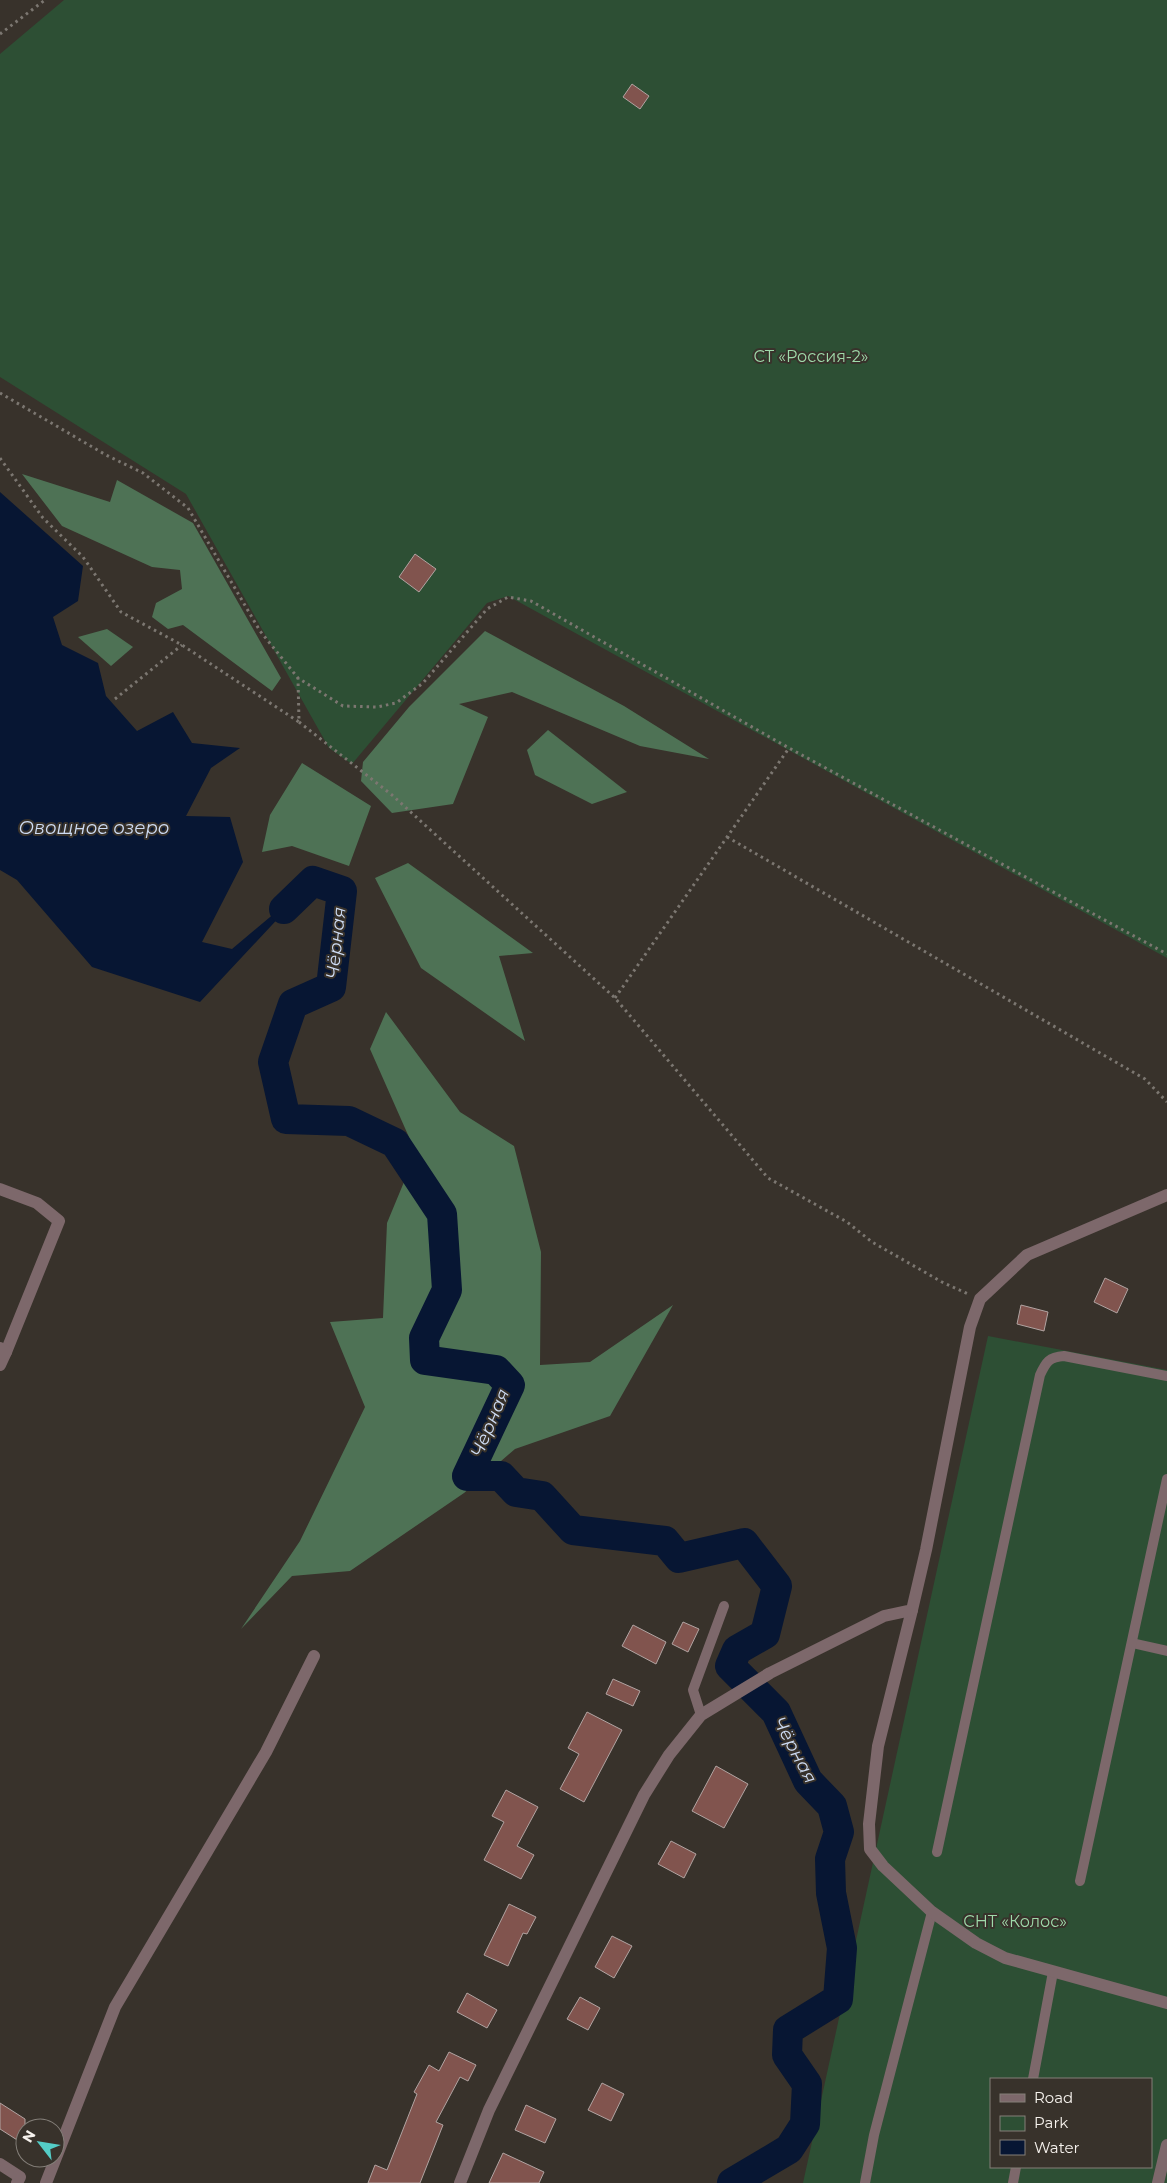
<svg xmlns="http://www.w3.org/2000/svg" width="1167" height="2183" font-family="Montserrat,sans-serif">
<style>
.green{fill:#2d4f34;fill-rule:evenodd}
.forest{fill:#4e7255}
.water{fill:#071633}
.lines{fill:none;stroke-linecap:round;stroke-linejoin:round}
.river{stroke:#071633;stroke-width:30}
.building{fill:#81544e;stroke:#b1a4a2}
.path{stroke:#7c7771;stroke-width:3;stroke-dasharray:2.5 4;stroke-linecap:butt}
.lane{stroke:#7d686b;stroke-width:10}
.street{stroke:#7d686b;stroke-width:12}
.labels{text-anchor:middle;stroke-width:4;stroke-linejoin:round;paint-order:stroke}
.park-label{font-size:16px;fill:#9fdaaa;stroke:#38322b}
.water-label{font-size:18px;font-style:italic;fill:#cddbf3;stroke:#38322b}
</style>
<rect width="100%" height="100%" fill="#38322b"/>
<g class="green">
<path d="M64 0H1167V958L508 596 487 603 352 764 329 748 186 494 0 377V54Z"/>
<path d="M988 1336 1167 1370V2183H803ZM991 2079H1151V2167H991Z"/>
</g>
<g class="forest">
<path d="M22 474 110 502 117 480 193 523 281 678 272 691 183 625 168 629 152 617 156 603 182 589 180 570 152 567 62 526Z"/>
<path d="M107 629 133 647 111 666 78 637Z"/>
<path d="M485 631 624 706 709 759 640 746 512 692 459 704 488 717 453 804 392 813 361 781 363 762 409 707Z"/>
<path d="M548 730 627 792 592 804 535 775 527 750Z"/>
<path d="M302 763 371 806 349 866 292 846 262 852 270 815Z"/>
<path d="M408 863 533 953 499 956 525 1041 421 968 375 878Z"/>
<path d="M386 1012 460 1112 514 1146 541 1252 540 1365 590 1362 673 1305 610 1416 515 1449 464 1493 350 1571 292 1576 241 1629 300 1541 365 1407 330 1322 383 1318 387 1223 416 1153 370 1049Z"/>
</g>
<path class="water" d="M0 492 83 566 78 601 53 617 62 645 98 663 106 696 137 731 173 712 192 743 240 748 211 768 186 816 230 817 243 862 202 942 232 949 313 881 200 1002 92 967 17 880 0 870Z"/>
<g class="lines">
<path class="river" d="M284 909 313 881 342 891 331 987 293 1004 273 1062 286 1119 349 1121 395 1143 442 1214 447 1290 424 1338 425 1360 496 1370 510 1385 467 1476H501L516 1492 542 1496 573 1530 665 1541 679 1558 744 1543 777 1586 765 1634 737 1650 730 1666 776 1712 808 1781 832 1806 839 1832 830 1859 831 1893 842 1948 838 1999 788 2030 787 2055 807 2084 805 2124 789 2149 732 2183"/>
</g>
<g class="building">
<path d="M632 84 649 96 640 109 623 97Z"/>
<path d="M415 554 436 569 419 592 399 577Z"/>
<path d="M1105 1278 1128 1289 1117 1313 1094 1302Z"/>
<path d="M1021 1305 1048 1312 1044 1331 1017 1324Z"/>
<path d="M683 1622 699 1629 688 1652 672 1644Z"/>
<path d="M633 1625 666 1642 656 1664 622 1646Z"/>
<path d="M613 1679 640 1691 633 1706 606 1694Z"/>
<path d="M587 1712 622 1730 584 1802 560 1789 579 1754 568 1748Z"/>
<path d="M716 1766 748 1784 724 1828 692 1811Z"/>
<path d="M506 1790 538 1807 517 1846 534 1855 521 1879 484 1860 504 1822 492 1816Z"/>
<path d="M671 1841 696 1854 684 1878 658 1864Z"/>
<path d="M509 1904 536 1917 527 1934 523 1933 508 1966 484 1955Z"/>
<path d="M612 1936 632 1946 614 1978 595 1967Z"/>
<path d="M467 1993 497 2010 487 2028 457 2012Z"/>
<path d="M580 1997 600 2008 588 2030 567 2019Z"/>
<path d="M449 2052 476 2065 468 2081 460 2077 436 2122 443 2125 420 2183H368L375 2165 387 2170 417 2094 414 2092 429 2065 439 2071Z"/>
<path d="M602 2083 624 2094 611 2121 588 2110Z"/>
<path d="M0 2103 25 2119V2145L0 2129Z"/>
<path d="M526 2105 556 2119 545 2143 515 2130Z"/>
<path d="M503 2153 544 2172 539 2183H489Z"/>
</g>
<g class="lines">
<g class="path">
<path d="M0 34 45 0"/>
<path d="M0 393 106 455 143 473 188 508 260 631 298 678 343 706 377 707 396 703 423 683 487 609 508 597 531 601 789 748 1167 954"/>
<path d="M0 458 43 518 83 557 121 612 182 645 299 722 298 678"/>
<path d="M115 699 182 645"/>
<path d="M299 722 392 795 615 998 768 1178 847 1222 872 1242 942 1282 968 1294"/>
<path d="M727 837 1145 1079 1167 1102"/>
<path d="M615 998 789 748"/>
</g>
<g class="lane">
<path d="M1132 1643 1167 1651"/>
<path d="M701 1715 693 1690 724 1606"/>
<path d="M937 1852 1040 1375C1046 1362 1049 1357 1064 1356L1167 1376"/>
<path d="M1080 1881 1167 1479"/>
<path d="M1033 2079 1053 1972"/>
<path d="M865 2183 874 2135 932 1912"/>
<path d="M1013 2183 1016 2167"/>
</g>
<g class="street">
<path d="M0 1189 37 1203 59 1221 6 1352"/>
<path d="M0 1348 6 1352 0 1365"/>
<path d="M912 1610 878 1746 869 1824 870 1849 883 1866 932 1912 976 1943 1005 1958 1167 2003"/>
<path d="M0 2164 20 2177 17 2183"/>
<path d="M46 2183 115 2007 266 1752 314 1656"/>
<path d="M460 2183 489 2110 644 1795 669 1755 701 1715 770 1673 884 1616 912 1610 926 1550 970 1327 980 1299 1027 1255 1167 1195"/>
<path d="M1158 2183 1167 2145"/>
</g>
</g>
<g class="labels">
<g class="park-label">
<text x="811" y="362">СТ «Россия-2»</text>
<text x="1015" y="1927">СНТ «Колос»</text>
</g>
<g class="water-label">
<text x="94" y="834">Овощное озеро</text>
<text transform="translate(336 943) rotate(-84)" y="6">Чёрная</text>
<text transform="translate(490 1423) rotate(-67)" y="6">Чёрная</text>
<text transform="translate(795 1750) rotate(62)" y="6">Чёрная</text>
</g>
</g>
<rect x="990" y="2078" width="162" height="90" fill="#38322b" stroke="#847f79"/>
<rect x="1000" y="2094" width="25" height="8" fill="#7d686b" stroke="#847f79"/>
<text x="1034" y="2103" font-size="15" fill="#f6f2ed">Road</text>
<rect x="1000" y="2116" width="25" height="15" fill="#2d4f34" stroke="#847f79"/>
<text x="1034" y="2128" font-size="15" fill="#f6f2ed">Park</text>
<rect x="1000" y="2140" width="25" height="15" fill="#071633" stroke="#847f79"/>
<text x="1034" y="2153" font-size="15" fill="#f6f2ed">Water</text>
<g transform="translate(40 2143) rotate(301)"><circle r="24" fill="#38322b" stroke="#847f79"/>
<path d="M0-4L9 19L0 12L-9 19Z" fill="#54cdc7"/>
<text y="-8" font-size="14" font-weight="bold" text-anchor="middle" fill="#f6f2ed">N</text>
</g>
</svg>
